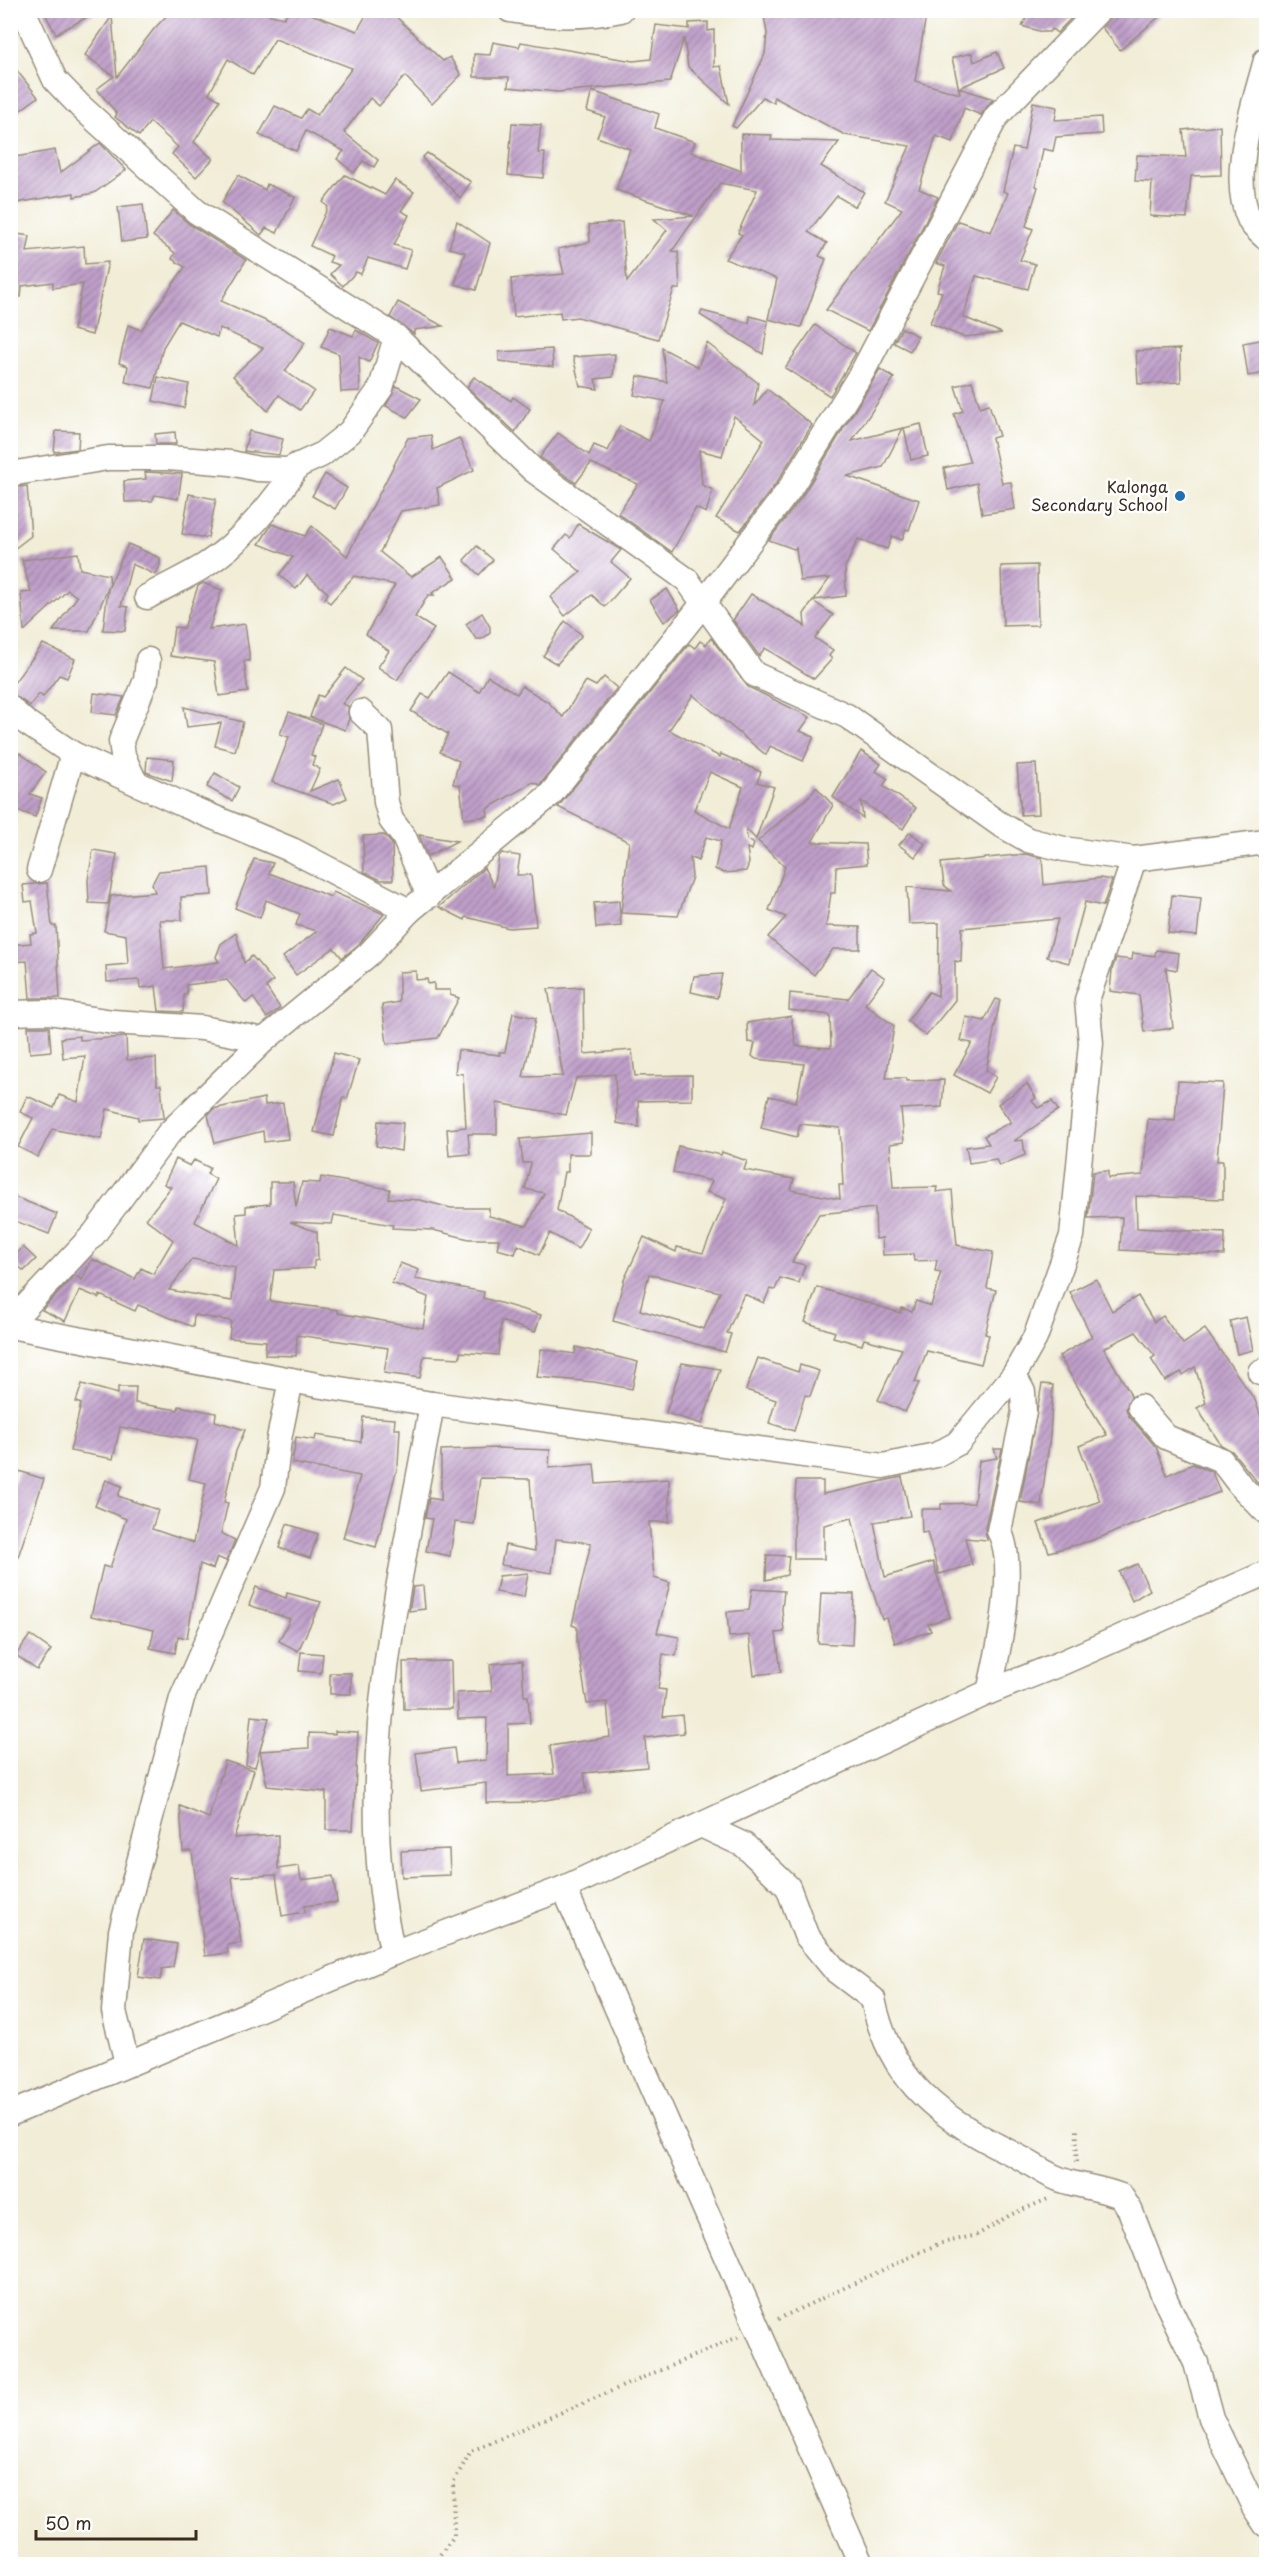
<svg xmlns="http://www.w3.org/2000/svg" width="1277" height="2575" font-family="'Playpen Sans',sans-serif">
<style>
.building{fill:url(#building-hatch);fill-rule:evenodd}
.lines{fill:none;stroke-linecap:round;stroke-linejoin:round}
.minor-casing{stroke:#968c7a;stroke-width:27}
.path{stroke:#968c7a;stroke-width:4;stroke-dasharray:1.5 4.5;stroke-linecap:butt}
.minor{stroke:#fff;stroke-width:24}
.poi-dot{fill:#1f6fb2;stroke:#fff;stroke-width:2}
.labels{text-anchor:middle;stroke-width:5;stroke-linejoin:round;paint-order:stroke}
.poi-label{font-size:16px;fill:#3b2a1e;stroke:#fff;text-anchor:end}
</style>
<defs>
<pattern id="building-hatch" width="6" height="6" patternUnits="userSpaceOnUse" patternTransform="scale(1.5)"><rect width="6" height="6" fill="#bf9fc9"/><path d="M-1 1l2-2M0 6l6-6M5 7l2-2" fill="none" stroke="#9c82a3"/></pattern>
</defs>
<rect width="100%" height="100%" fill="#fff"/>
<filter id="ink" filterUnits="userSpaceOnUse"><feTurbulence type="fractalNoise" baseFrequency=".0167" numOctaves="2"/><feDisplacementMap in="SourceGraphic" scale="12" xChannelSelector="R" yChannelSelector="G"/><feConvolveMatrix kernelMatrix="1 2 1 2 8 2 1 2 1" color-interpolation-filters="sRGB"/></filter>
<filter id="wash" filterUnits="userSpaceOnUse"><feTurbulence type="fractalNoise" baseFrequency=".008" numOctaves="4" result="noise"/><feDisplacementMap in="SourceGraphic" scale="24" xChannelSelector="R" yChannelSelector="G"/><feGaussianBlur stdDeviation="1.35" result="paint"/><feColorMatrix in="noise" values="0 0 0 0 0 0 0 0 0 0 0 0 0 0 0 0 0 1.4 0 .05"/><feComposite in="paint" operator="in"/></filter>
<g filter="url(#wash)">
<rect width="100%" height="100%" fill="#f1edd7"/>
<g id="blocks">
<g class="building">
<path d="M43 10H100L56 34Z"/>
<path d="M172 10H249L284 18 289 10H300L357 31 369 10H389L443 61 450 57 461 75 432 104 405 76 379 106 370 98 344 132 378 160 374 167 363 161 354 173 337 159 344 151 306 131 296 151 259 135 275 106 301 118 307 109 317 115 352 68 275 39 253 75 228 59 209 94 220 100 194 142 213 159 196 177 172 154 178 147 150 122 139 136 115 117 117 114 97 89 114 76 85 55 112 16 117 77 154 29Z"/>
<path d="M763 10H784L785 13 927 10 915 81 960 94 952 58 972 53 974 62 997 52 1004 68 959 88 993 99 981 115 964 108 953 142 936 136 919 189 938 197 868 331 826 310 902 209 885 201 910 146 845 135 774 97V103L763 97 736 128 732 126 765 54 767 33Z"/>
<path d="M1031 10H1079L1057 33 1052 29 1049 32H1042L1022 26Z"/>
<path d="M1113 10H1167L1120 50 1102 28 1110 19Z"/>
<path d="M708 22V31L714 30V67L721 66 729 104 688 67 684 38 670 82 557 92 508 87 509 77H474V54L490 55 493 42 519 47 521 42 633 61 651 59 656 25 689 29V23Z"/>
<path d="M10 62 38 97 10 118Z"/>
<path d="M592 91 659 114 655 128 695 142 691 152 741 171V134L772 135 771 140 839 142 821 166 864 192 855 207 837 196 808 232 827 243 819 256 826 259 801 327 768 319 777 279 725 259 742 235 738 233 757 190 720 183 672 251 678 252 680 289H674L658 339 578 317 561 319 560 312 514 317 511 279 564 274 558 249 590 242 589 225 622 222 627 282 667 230 654 219 694 216 616 190 630 149 597 137 605 117 587 111Z"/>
<path d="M1033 102 1057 107 1055 120 1101 117 1102 134 1056 137 1053 151 1043 149 1036 186 1038 187 1026 226 1033 229 1020 260 1035 264 1028 289 976 276 963 317 1002 333 963 337 930 323 942 292 937 291 945 266 936 263 958 221 991 232 1008 193 1003 191 1013 148 1024 150Z"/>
<path d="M512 123 541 125 538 153H545L543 178 508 175Z"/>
<path d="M1220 126 1221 175 1191 176 1187 218 1150 216 1152 182 1135 181 1137 155 1186 157 1183 130Z"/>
<path d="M100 143 126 170 94 193 74 197V193L10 204V158L55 150 60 173Z"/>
<path d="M427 153 471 182 460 198 422 158Z"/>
<path d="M238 175 265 190 267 184 295 197 277 233 266 228 261 235 222 202Z"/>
<path d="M345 175 385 195 395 180 414 192 401 211 409 215 394 245 411 250 405 269 368 258 361 274 356 272 343 286 330 274 339 265 329 262 332 256 310 246 328 207 323 202Z"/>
<path d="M143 204 147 239 122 242 118 207Z"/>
<path d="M173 210 189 224 246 260 221 301 284 329 305 343 285 371 314 391 300 410 279 395 268 411 233 376 263 348 220 328 217 337 179 321 163 347 153 388 125 382 128 366 119 363 128 325 141 330 185 267 172 259 175 253 153 236Z"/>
<path d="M457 221 490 243 476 290 455 284 465 252 449 248Z"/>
<path d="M10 233 30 236 27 252 84 246 85 264 108 262 92 335 73 330 83 284 53 288V282L22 286 21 297 10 296Z"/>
<path d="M398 302 443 326 414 330V334L390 317Z"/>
<path d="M702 311 749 323 750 316 768 321 763 354 700 315Z"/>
<path d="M815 325 856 353 830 396 785 368Z"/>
<path d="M330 327 353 336 356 330 378 343 369 362 359 357 360 391 341 392 339 354 321 347Z"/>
<path d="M902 328 918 336 910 351 894 343Z"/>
<path d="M1266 339V373L1248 376 1243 343Z"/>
<path d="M707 343 758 383 754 406 767 389 812 425 777 482 740 531 716 518 764 440 734 416 722 456 699 450 702 485 713 490 706 513 696 508 672 552 618 513 638 484 591 463 576 483 540 457 558 433 589 455 594 445 608 451 620 426 649 441 665 401 634 395 638 376 667 382 662 348 698 367Z"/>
<path d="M552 349 553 367 499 361V352Z"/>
<path d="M1180 349 1181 382 1138 384 1136 351Z"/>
<path d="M615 354 613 377 595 379 598 389 580 386 573 357Z"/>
<path d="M880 369 894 378 852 441 903 428 883 467 847 476 919 500 909 530 906 529 902 540 892 536 887 549 858 539 845 568 846 596 814 600 830 578 800 581 796 548 794 549 769 540 801 498Z"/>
<path d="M158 377 189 384 184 408 153 401Z"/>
<path d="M474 377 511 401 513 397 530 409 515 432 467 387Z"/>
<path d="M972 381 980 407 989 404 999 436 992 438 1002 483 1011 482 1015 509 982 514 977 483 948 490 944 468 970 462 954 414 963 411 955 386Z"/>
<path d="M396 386 421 399 407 417 386 406Z"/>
<path d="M921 424 928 456 911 460 904 428Z"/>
<path d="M56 431 79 432 78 449 54 452Z"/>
<path d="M249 431 283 439 279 455 244 451Z"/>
<path d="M175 432 176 444H156L155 434Z"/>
<path d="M431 435 433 450 459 438 474 470 437 488 440 505 401 511 380 552 411 577 442 557 456 578 432 593 434 595H428L415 617 434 629 397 680 378 667 389 651 366 634 395 585 354 576 330 603 325 599 328 593 307 575 296 589 279 575 293 557 259 544 272 524 305 536 312 526 347 556 408 438Z"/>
<path d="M145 472 182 474 178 499 155 495 152 501 125 502 124 481 146 479Z"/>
<path d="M325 474 347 488 335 509 312 496Z"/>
<path d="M27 486 31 536 10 552V488Z"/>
<path d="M189 494 216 499 208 538 182 534Z"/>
<path d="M578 524 621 550 611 562 630 578 605 607 592 595 565 616 550 597 581 572 554 549 566 535 570 538Z"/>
<path d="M128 544 160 558V565L156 575 132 564 121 606 128 607 125 631 103 630 108 589Z"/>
<path d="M477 546 493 560 479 575 464 560Z"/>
<path d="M78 553 80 569 109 575 110 584 89 631H53L77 597 68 590 24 631 21 593 31 592 22 560Z"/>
<path d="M1037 565 1038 625 1003 626 1001 566Z"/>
<path d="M203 583 222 590 209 629 245 624 249 653V661H244L248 692 219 696 214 662 170 656 174 627 184 628 198 586Z"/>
<path d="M667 589 680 610 664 622 650 600Z"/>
<path d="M751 594 805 626 804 614 813 601 833 615 815 638 833 650 829 656 832 659 814 679 765 648 759 656 733 620Z"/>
<path d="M482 613 490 627V633L482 639H476L466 624Z"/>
<path d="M565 621 582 635 557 664 543 656Z"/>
<path d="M711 638 748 687 810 717 800 731 814 737 803 761 770 746 766 755 693 695 669 730 720 757 721 754 761 772 757 782 774 787 756 839 746 829 747 839 754 844 752 850 747 848 749 863 746 871 724 873 715 869 721 841 706 837 698 861 690 857 692 877 678 916 621 913 629 842 558 807 689 644 695 648 700 641 706 645ZM710 772 743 787 729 829 694 810Z"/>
<path d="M43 644 75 659 67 678 59 675 43 697 39 694 30 706 10 692V688Z"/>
<path d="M346 668 362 680 342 704 348 706 349 719 345 730 310 717 318 695 323 697Z"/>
<path d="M448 672 479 692 488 676 517 694 522 686 548 702 563 717 586 681 596 686 604 677 617 688 540 785 533 782 487 809 488 816 464 819 460 785 453 784 459 761 440 752 448 734 411 711 422 694 430 698Z"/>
<path d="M94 693 124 697 116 715 92 712Z"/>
<path d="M184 707 243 722 235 751 215 746 221 723 187 727Z"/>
<path d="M289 712 322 724 311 755 315 757 312 765 320 769 310 791 339 779 347 798 334 804 272 782 289 737 280 734Z"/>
<path d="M861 751 881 764 876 771 888 779 883 786 916 808 903 829 861 801 863 818 833 797Z"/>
<path d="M20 753 46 772 30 794 42 798 35 817 17 810 16 812 14 797H10V765Z"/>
<path d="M147 757 174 760 172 781 146 772Z"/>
<path d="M1036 764 1039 814 1021 815 1017 765Z"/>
<path d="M215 773 239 787 232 801 207 787Z"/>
<path d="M816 787 833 805 812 842 865 844 867 864 836 867 835 893H831L826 926 860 927V949H833L814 975 768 937 786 917 769 910 785 867 758 841 811 794Z"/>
<path d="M910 832 925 844 915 857 899 845Z"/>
<path d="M384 835 392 844 393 880H381L364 872 363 836Z"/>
<path d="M419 835 457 841 428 856Z"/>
<path d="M93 850 117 854 108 904 89 903 88 880Z"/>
<path d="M502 853 520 856 517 875H531L536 926 509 928 466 917 465 920 439 907 484 868 494 887 499 856Z"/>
<path d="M1025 854 1042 858 1044 885 1100 878 1112 880 1103 906 1085 902 1069 963 1047 957 1058 919 962 928 961 962 955 961V1000L926 1036 907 1021 929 992 938 996 939 923 909 924 907 887 951 891 944 885 941 863Z"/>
<path d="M254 859 273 863 269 873 331 897 333 892 384 914 359 944 342 958 334 948 296 975 283 957 317 931 296 925 300 914 266 900 260 918 235 908Z"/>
<path d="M210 867 212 895 181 897 182 920H160L164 969 219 962 216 957 221 944 236 933 244 963 252 956 273 981 266 987 280 1008 267 1018 253 997 246 1003 227 980 186 985 187 994H184L183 1012 159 1011 156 986 140 988 139 980 107 982 106 966 128 964 126 935 104 931 111 896 155 892 152 884 159 871Z"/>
<path d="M47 883 52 926H56L60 998H30L27 961 12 962 10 945 31 943 30 934 37 933 32 901 25 902 23 885Z"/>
<path d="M1172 895 1201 898 1197 936 1168 933Z"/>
<path d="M619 901 621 926 596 928 594 903Z"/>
<path d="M1156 950 1179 953 1177 970 1166 968 1173 1028 1144 1032 1139 995 1110 991 1112 970 1116 958 1132 960 1133 953 1155 956Z"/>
<path d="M871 968 885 978 865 1004 894 1026 886 1078H906V1081L944 1080 942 1107 901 1109 904 1142 890 1144 893 1188 937 1187 936 1192 952 1190 957 1245 993 1252 987 1288 996 1290 985 1334 989 1335 981 1364 927 1351 915 1382 919 1383 905 1412 878 1400 902 1349 864 1339 862 1345 833 1337 835 1332 805 1322 817 1287 900 1313 902 1308 912 1312 916 1301 931 1306 941 1272 935 1271 937 1260 914 1261 913 1254 883 1255 882 1238 876 1239 875 1208 819 1214 792 1262 805 1265 799 1283 780 1278 775 1290 770 1289 764 1303 744 1294 727 1333 731 1334 725 1352 613 1321 624 1280 644 1237 676 1252 677 1247 703 1253 726 1199 707 1192 712 1181 673 1173 678 1146 721 1155 722 1152 747 1161 744 1170 794 1179 791 1190 840 1199 839 1185H843L840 1128 800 1124 797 1137 761 1128 769 1096 796 1102 804 1064 756 1059 752 1056 755 1043 748 1042 747 1023 791 1016 796 1046 831 1048 830 1015 789 1010 790 993 848 999ZM649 1274 720 1292 704 1329 640 1310Z"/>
<path d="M416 971V980L427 979 428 984 434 983V990H450V995L459 998 438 1038 387 1044 382 1005 399 1002V972Z"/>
<path d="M722 974 717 998 691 992 694 976Z"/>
<path d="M583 987 584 1054 632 1050 635 1076 692 1075V1100L638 1101 639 1127 617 1123 615 1074 576 1078 566 1115 497 1103V1134H468L470 1154 449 1156 447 1129 466 1127 463 1074 455 1073 458 1050 500 1055 499 1052H505L513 1013 536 1018 523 1077 563 1076 548 989Z"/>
<path d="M996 999 1000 1000 986 1071 996 1077 987 1093 954 1075 972 1043 961 1041 966 1017 984 1021Z"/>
<path d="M28 1027H49L51 1051 30 1053Z"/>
<path d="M80 1036V1040L126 1037 127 1060 156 1058 157 1085H161L164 1118 138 1120V1117L107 1109 101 1139 52 1129 38 1157 18 1147 33 1118 20 1112 27 1096 54 1108 59 1095 78 1102 85 1056 63 1058 61 1038Z"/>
<path d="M334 1053 359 1060 347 1099 343 1097 334 1136 314 1132Z"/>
<path d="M1178 1081 1223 1083 1217 1161H1223V1199L1136 1196 1137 1228 1225 1233 1224 1255 1120 1250 1122 1217 1088 1218 1093 1172 1108 1171V1178L1143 1175 1148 1119 1175 1121Z"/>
<path d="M1027 1084 1036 1098 1032 1101 1038 1108 1052 1101 1058 1110 1014 1141 1023 1140 1025 1155 999 1166 996 1159 969 1163 966 1147 989 1144 984 1136 1011 1122 998 1104Z"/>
<path d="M264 1098 265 1105 283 1103 288 1139 264 1142 263 1131 215 1143 208 1115 213 1109Z"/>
<path d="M378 1121 403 1123 401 1151 376 1146Z"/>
<path d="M591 1133V1154H568V1172H564L557 1210 589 1228 578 1249 550 1233 539 1255 518 1245 515 1254 497 1249 499 1239H469L433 1230 392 1228 393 1225 334 1215 332 1224 290 1222 317 1232 318 1260 314 1261V1268L274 1270 270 1301 338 1310V1313L423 1328 428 1297 392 1283 400 1263 419 1270 415 1279 484 1292 483 1298 541 1315 535 1332 501 1321 498 1355 460 1352V1358L424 1356 420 1378 384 1373 388 1348 297 1335 296 1356 265 1355 266 1341 229 1338 231 1321 194 1315 193 1327 138 1305 135 1311 100 1295 99 1298 80 1290 65 1321 42 1310 75 1275 82 1280 92 1259 135 1279 141 1268 153 1274 173 1240 146 1219 171 1187 164 1184 176 1159 190 1166 194 1160 210 1168 207 1174 216 1179 195 1222 239 1246 236 1214 246 1213V1206L270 1204V1182H293L296 1207 302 1182 320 1183 321 1177 390 1189 388 1198 420 1200 451 1208H489V1216L527 1226 544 1193 525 1189 531 1163H523L520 1139ZM192 1259 235 1267 232 1301 169 1290Z"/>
<path d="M10 1195 57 1214 49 1234 10 1219Z"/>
<path d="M23 1247 36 1259 24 1271 11 1260Z"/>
<path d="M1096 1279 1112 1311 1138 1296 1154 1322 1163 1316 1183 1344 1205 1329 1255 1400 1261 1417 1266 1414V1478L1258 1483 1232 1451 1221 1445 1197 1408 1206 1403 1195 1367 1183 1375 1181 1372 1165 1381 1151 1359 1155 1356 1136 1332 1104 1348 1129 1391 1131 1396 1126 1409 1129 1416 1156 1447 1167 1475 1193 1464 1212 1472 1220 1492 1090 1541 1049 1552 1038 1523 1100 1501 1079 1446 1107 1435 1059 1356 1092 1337 1070 1292Z"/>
<path d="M1246 1317 1253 1350 1237 1354 1230 1321Z"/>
<path d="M576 1347 638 1362 632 1389 594 1382 537 1377 541 1349 575 1354Z"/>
<path d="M758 1358 798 1372 800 1365 819 1371 810 1396 805 1395 794 1431 769 1423 776 1400 746 1390Z"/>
<path d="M682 1363 720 1369 702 1424 666 1413Z"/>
<path d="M82 1384 118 1394V1387H136L135 1403 178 1410 179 1406 216 1413 215 1421 245 1430 236 1451 224 1502 228 1503 221 1533 235 1540 226 1561 217 1557 213 1569 200 1564 187 1638 178 1636 175 1653 150 1648 154 1630 91 1616 103 1566 110 1568 126 1519 95 1506 106 1480 122 1486 118 1496 158 1510 152 1529 193 1543 206 1483 189 1479 198 1440 120 1427 113 1459 70 1451 81 1404 76 1402Z"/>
<path d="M1042 1384 1053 1385 1050 1436 1041 1505 1020 1502Z"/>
<path d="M363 1417 395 1419 394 1429H400L398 1465 376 1547 343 1538 360 1476 292 1463 296 1437 315 1440 316 1435 361 1442Z"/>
<path d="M497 1448 550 1450 549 1468 594 1464 596 1484 669 1479V1522H649L654 1578 670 1583 657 1633 679 1637 676 1656 663 1654 658 1689 666 1690 663 1717 682 1715 684 1733 645 1738 647 1767 584 1773 587 1793 533 1802 486 1803V1783L421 1791 416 1753 454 1748 456 1763 486 1760 487 1718 458 1719 457 1693 492 1691 490 1664 522 1661 524 1696H528L530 1723 508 1724V1776L554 1774 550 1746 610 1737 607 1702 587 1704 577 1642V1627L572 1625 591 1543 556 1539 552 1573 501 1565 505 1545 535 1551 530 1479 480 1478 474 1524 455 1522 450 1556 426 1551 432 1519 425 1518 429 1498 441 1500V1450Z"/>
<path d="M994 1449H1002L985 1528 987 1540 965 1538 972 1565 939 1574 927 1532 922 1533 921 1509H941V1504L974 1503 979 1461 997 1458Z"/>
<path d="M19 1471 44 1479 15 1566H10V1495Z"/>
<path d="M902 1477 910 1516 874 1522 885 1577 933 1562 950 1617 928 1624 931 1631 895 1643 887 1618 882 1619 862 1559 852 1518 824 1525V1559H794V1518L796 1481H823V1494Z"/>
<path d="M287 1524 318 1534 310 1558 279 1548Z"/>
<path d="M767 1555 789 1556 787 1575 766 1580Z"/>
<path d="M1137 1564 1150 1590 1132 1601 1119 1572Z"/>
<path d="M528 1573 524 1597 496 1592 499 1576Z"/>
<path d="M423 1586 425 1609 409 1611 413 1587Z"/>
<path d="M256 1587 286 1598 287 1593 321 1602 298 1651 279 1641 290 1619 249 1605Z"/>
<path d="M752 1589 784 1591 782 1609 784 1632 776 1633 781 1672 754 1675 749 1635 729 1637 727 1612 749 1610Z"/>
<path d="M821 1593 854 1594 852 1645 818 1643Z"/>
<path d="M30 1635 51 1650 37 1670 16 1655Z"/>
<path d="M301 1652 323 1654 321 1673 299 1671Z"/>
<path d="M451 1661 452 1709H404L403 1662Z"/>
<rect x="330" y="1673" width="21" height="21"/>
<path d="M251 1716 269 1718 255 1767 246 1765Z"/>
<path d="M335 1731 358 1732 353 1830H326V1792L267 1786 260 1751 309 1748V1733L335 1734Z"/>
<path d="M225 1761 254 1770 234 1838 278 1835V1869L299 1866 301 1880 333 1876 337 1902 304 1906 305 1912 282 1916 276 1875 232 1877 241 1943 227 1945 228 1953 205 1956 192 1851H183L180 1806 209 1818Z"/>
<path d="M449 1849 450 1875 402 1877 401 1851Z"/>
<path d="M144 1939 177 1944 173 1967 162 1969 160 1980 138 1977Z"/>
</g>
</g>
</g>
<g filter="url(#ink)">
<use href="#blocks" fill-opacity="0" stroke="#968c7a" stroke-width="1.5"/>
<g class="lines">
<g class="minor-casing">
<g id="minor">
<path d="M23 10 55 80 80 106 197 212 396 337 533 470 687 580 754 674 847 716 998 823 1028 840 1064 849 1134 859"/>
<path d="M510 10C548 17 583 18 621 10"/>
<path d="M1266 60C1254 106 1228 176 1250 221 1253 227 1261 233 1266 238"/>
<path d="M10 474 108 458H168L231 463 258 469 288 470 321 455 350 432 381 388 396 337"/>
<path d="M147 597C166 586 186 577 204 566 240 544 276 500 298 465"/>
<path d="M10 708 24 721 73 754 184 805 292 850 409 911"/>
<path d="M361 712 380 730 386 802 391 820 404 837 429 896"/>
<path d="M135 782 123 756 121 741 146 680 148 660"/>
<path d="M39 870 73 754"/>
<path d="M10 1013 48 1012 113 1022 202 1028 264 1040"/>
<path d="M10 1323 94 1234 169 1133 264 1040 369 954 409 911 550 795 702 605 789 490 864 369 996 117 1099 10"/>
<path d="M10 1326 322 1386 432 1404 883 1466 936 1455 958 1443 1014 1375 1035 1338 1072 1236 1091 1043 1087 1000 1134 859 1266 842"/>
<path d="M1260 1372 1266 1370"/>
<path d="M1140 1407 1166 1437 1221 1460 1240 1485 1266 1512"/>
<path d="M989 1692C998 1654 1018 1564 999 1531L1024 1412 1023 1392 1014 1375"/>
<path d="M701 1825 744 1845 788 1887 806 1935 836 1971 873 1999C890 2083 942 2119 1015 2155 1033 2164 1048 2177 1068 2182 1086 2187 1103 2189 1121 2196L1130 2210 1165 2299 1196 2363 1211 2418 1254 2507 1266 2525"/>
<path d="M564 1888 861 2564"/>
<path d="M393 1953C350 1774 401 1582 432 1404"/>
<path d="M127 2063 114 2011 121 1931 182 1698 273 1488 279 1439 291 1380"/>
<path d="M10 2114 393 1953 564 1888 989 1692 1057 1665 1266 1573"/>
</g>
</g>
<g class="path">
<path d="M1076 2162 1077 2129"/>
<path d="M778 2319 938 2244 977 2235 1010 2215 1050 2198"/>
<path d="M433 2564 454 2536 453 2483 471 2451 738 2337"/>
</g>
<use href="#minor" class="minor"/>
</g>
</g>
<circle class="poi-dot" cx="1180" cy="496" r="6"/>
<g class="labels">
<g class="poi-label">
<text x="1168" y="493">Kalonga<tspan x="1168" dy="18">Secondary School</tspan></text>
</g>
</g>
<rect width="1277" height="2575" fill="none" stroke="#fff" stroke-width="36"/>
<path d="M36 2530v9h160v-9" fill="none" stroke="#3b2a1e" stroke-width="3"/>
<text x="45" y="2530" font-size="18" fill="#3b2a1e" stroke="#ffffff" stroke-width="4.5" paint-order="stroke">50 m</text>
</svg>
